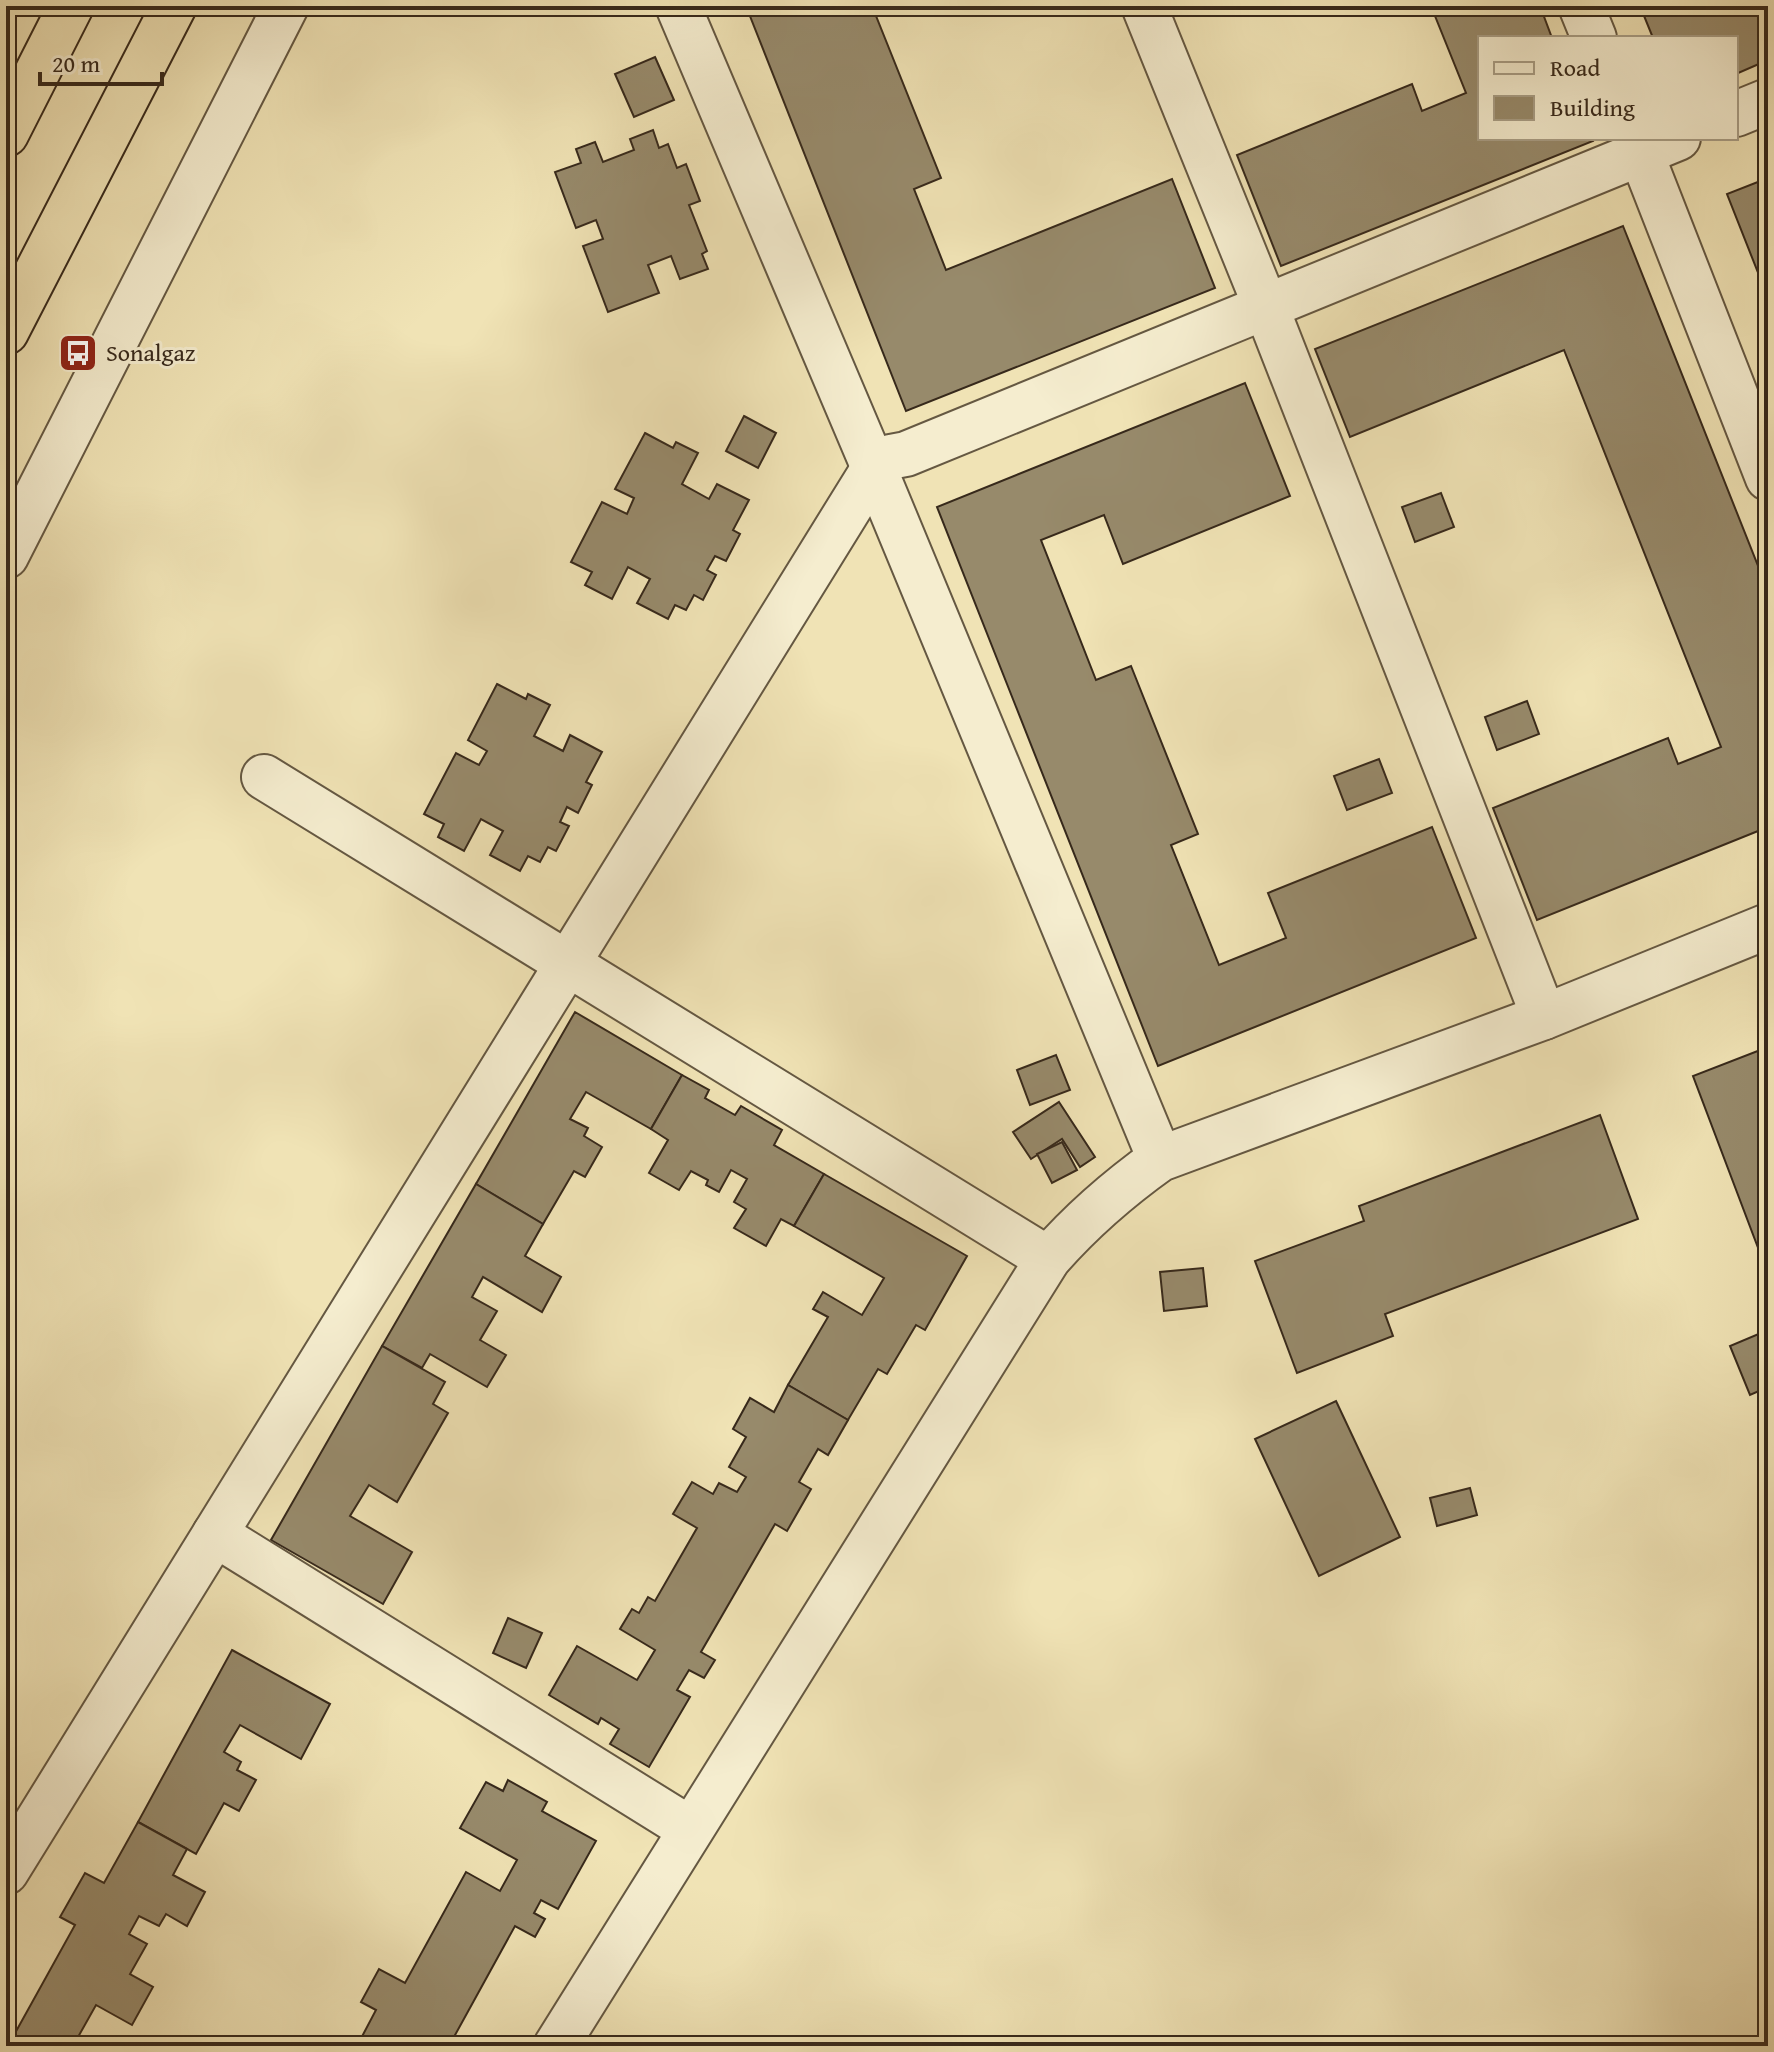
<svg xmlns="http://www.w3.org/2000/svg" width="1774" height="2052" font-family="'Gentium Book Plus',serif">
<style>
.building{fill:#978a6b;stroke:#37291b;stroke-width:2}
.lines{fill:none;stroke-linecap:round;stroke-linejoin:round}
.street-casing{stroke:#655842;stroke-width:48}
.highway-casing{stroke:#37291b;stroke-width:48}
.street{stroke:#f5edcf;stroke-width:44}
.highway{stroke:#f0e3b5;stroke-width:44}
.labels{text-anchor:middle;stroke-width:6;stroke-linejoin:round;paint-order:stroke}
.poi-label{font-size:24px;fill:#37291b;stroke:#f5edcf;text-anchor:start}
</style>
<rect width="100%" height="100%" fill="#f0e3b5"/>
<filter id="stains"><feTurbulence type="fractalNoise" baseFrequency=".0025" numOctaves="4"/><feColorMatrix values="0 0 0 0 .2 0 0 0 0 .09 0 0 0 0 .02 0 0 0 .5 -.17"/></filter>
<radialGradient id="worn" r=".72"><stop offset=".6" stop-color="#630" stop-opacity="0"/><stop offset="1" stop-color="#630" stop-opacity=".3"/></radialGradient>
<g class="building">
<path d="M746 6H830L834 15 855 6H872L941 178 914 189 946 270 1172 179 1215 288 906 411Z"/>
<path d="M1431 6H1540L1552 38H1480V138H1592L1593 141 1281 266 1237 155 1412 84 1422 111 1466 93Z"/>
<path d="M1640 6H1768V60L1736 74V38H1653Z"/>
<path d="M655 57 674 100 634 117 615 74Z"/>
<path d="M653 130 659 148 668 144 677 168 686 164 700 201 689 205 707 251 702 254 708 269 680 279 671 256 648 265 659 293 608 312 583 246 603 239 596 220 576 228 555 172 581 163 576 149 595 142 603 162 634 150 630 139Z"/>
<path d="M1768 178V298L1727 194Z"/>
<path d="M1623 226 1768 591V827L1537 920 1493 808 1668 738 1678 764 1721 747 1564 350 1350 437 1315 349Z"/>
<path d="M1245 383 1290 496 1123 564 1104 515 1041 540 1096 680 1131 666 1198 834 1171 845 1219 965 1286 938 1268 893 1432 827 1476 938 1158 1066 937 507Z"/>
<path d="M744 416 776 433 758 468 726 451Z"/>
<path d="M645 433 673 448 676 442 698 453 682 484 709 499 717 484 749 500 733 530 740 534 726 561 715 556 707 570 716 575 703 600 694 595 686 610 675 605 668 619 637 603 650 579 628 567 612 599 585 585 592 572 571 562 602 502 627 514 634 498 615 489Z"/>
<path d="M1441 493 1454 527 1415 542 1402 507Z"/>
<path d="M497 684 526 699 528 694 550 705 534 736 563 751 570 735 602 752 586 782 592 785 578 813 567 807 560 822 569 826 556 851 548 847 540 862 528 856 520 871 490 855 503 831 481 819 464 851 438 837 444 824 424 814 456 753 479 765 487 751 468 740Z"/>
<path d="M1527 701 1539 734 1497 750 1485 717Z"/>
<path d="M1379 759 1392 793 1347 810 1334 776Z"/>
<path d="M575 1012 682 1075 651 1129 586 1092 570 1119 588 1128 584 1136 602 1147 585 1177 574 1171 543 1224 476 1184Z"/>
<path d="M1768 1047V1250L1760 1253 1693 1076Z"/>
<path d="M1056 1055 1070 1090 1030 1105 1017 1070Z"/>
<path d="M682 1075 709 1090 705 1098 735 1115 741 1106 782 1130 774 1145 824 1174 794 1226 781 1219 766 1246 734 1228 746 1209 734 1202 747 1179 731 1170 719 1192 706 1185 708 1180 691 1171 679 1190 649 1173 668 1140 651 1129Z"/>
<path d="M1059 1102 1095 1157 1080 1167 1062 1139 1031 1159 1013 1132Z"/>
<path d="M1600 1115 1638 1219 1385 1314 1393 1336 1297 1373 1255 1261 1364 1221 1359 1206Z"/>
<path d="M1062 1142 1077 1170 1052 1183 1037 1154Z"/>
<path d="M824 1174 967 1256 925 1330 916 1325 887 1374 878 1369 848 1420 788 1385 828 1317 813 1309 823 1292 862 1315 884 1278 794 1226Z"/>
<path d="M476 1184 543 1224 525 1256 561 1277 542 1312 483 1277 472 1297 497 1311 480 1340 506 1355 487 1387 430 1354 422 1368 382 1346Z"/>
<path d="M1203 1268 1207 1306 1164 1311 1160 1272Z"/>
<path d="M1768 1330V1387L1750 1395 1730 1346Z"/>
<path d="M382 1346 445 1382 433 1404 448 1413 397 1502 369 1485 350 1516 412 1552 383 1604 271 1540Z"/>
<path d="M788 1385 848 1420 828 1455 818 1449 799 1482 811 1489 787 1531 775 1524 701 1652 715 1660 704 1678 689 1670 677 1690 690 1697 649 1767 610 1744 619 1729 601 1718 598 1724 549 1695 577 1646 637 1680 655 1650 620 1629 632 1609 639 1613 648 1597 655 1601 697 1528 673 1514 692 1482 713 1494 719 1483 737 1492 746 1477 729 1467 746 1437 733 1429 750 1398 774 1412Z"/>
<path d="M1336 1401 1400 1537 1319 1576 1255 1439Z"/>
<path d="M1470 1488 1477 1515 1437 1526 1430 1498Z"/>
<path d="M508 1618 542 1633 526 1668 493 1653Z"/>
<path d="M232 1650 330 1704 301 1759 240 1725 224 1752 241 1762 237 1770 256 1780 239 1811 224 1803 196 1854 138 1822Z"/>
<path d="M508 1780 547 1802 542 1811 596 1841 558 1909 541 1900 534 1913 545 1919 535 1937 515 1926 449 2046H357L376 2010 361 2002 379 1969 405 1983 466 1872 500 1891 517 1860 460 1828 486 1782 503 1791Z"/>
<path d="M138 1822 187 1849 173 1875 205 1892 187 1926 166 1914 159 1926 139 1916 129 1934 147 1944 130 1974 153 1987 132 2025 96 2005 73 2046H6V2042L9 2044 75 1925 60 1917 85 1873 104 1883Z"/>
</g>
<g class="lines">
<g class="street-casing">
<g id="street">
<path d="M678 6 874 468 1160 1159"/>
<path d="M1144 6 1266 307 1544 1017"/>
<path d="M1581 6 1594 38"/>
<path d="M1736 114 1768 101"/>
<path d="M1635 138 1768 478"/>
<path d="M6 556 286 6"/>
<path d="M264 777 1048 1259"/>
<path d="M215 1534 690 1829"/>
<path d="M6 1872 874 468 890 457 906 454 1678 138"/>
<path d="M556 2046 1048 1259C1082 1220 1118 1189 1160 1159L1544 1017 1768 926"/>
</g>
</g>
<g class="highway-casing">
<g id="highway">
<path d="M6 134 71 6"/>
<path d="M6 332 174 6"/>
</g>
</g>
<use href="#street" class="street"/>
<use href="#highway" class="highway"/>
</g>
<defs>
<g id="bus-square" transform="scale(2)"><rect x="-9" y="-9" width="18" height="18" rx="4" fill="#8f2418" stroke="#f5edcf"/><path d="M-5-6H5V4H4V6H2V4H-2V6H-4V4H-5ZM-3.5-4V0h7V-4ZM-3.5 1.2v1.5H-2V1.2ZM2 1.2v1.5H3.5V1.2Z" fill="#fff"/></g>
</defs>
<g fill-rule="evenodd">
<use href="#bus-square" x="78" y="353"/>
</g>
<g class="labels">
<g class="poi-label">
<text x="106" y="361">Sonalgaz</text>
</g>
</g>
<rect width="1774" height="2052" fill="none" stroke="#f0e3b5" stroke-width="32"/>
<rect x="8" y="8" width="1758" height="2036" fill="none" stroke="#37291b" stroke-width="4"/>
<rect x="16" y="16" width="1742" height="2020" fill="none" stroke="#37291b" stroke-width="2"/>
<rect x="1478" y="36" width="260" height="104" fill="#f5edcf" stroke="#a99f87" stroke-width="2"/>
<rect x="1494" y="62" width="40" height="12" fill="#f5edcf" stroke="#a99f87" stroke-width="2"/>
<text x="1550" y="76" font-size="24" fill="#37291b">Road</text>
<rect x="1494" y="96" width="40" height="24" fill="#978a6b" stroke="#a99f87" stroke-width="2"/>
<text x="1550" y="116" font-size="24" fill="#37291b">Building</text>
<path d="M40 72v12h122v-12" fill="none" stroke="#37291b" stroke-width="4"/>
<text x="52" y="72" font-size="24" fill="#37291b" stroke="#f5edcf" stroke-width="6" paint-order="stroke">20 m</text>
<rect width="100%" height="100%" filter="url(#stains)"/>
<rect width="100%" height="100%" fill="url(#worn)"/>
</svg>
